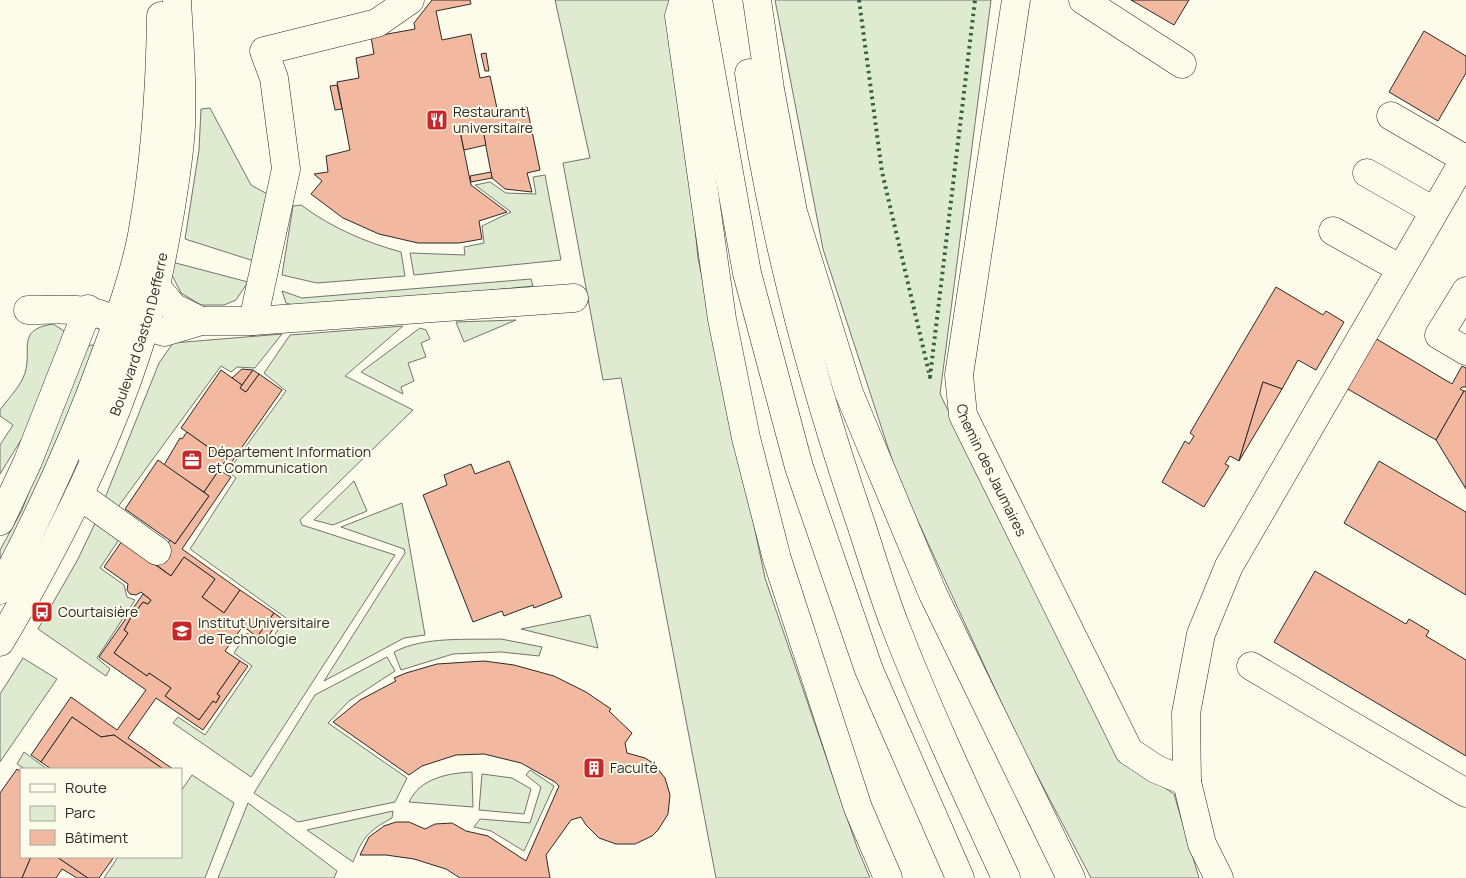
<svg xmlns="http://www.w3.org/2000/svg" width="1466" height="878" font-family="Manrope,sans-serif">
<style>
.green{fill:#deebd1;stroke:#74746e}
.building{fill:#f2b8a0;stroke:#2b2b2b}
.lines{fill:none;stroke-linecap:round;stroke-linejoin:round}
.minor-casing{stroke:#2b2b2b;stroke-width:29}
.major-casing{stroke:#2b2b2b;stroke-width:29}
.highway-casing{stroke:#2b2b2b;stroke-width:29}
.minor{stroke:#fdfbea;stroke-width:28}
.major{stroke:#fdfbea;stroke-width:28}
.highway{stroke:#fdfbea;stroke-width:28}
.hedge{stroke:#34623c;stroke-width:4;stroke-dasharray:2.5 4;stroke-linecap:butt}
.labels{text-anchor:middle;stroke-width:4;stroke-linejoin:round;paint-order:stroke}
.poi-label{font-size:14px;fill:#2b2b2b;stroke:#fdfbea;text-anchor:start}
.street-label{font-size:14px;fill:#2b2b2b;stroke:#fdfbea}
</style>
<rect width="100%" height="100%" fill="#fdfbea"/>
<g class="green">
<path d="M555 0H672L698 258 765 578 857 847 870 878H716L621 378 603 380 563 163 590 158Z"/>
<path d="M775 0H991L940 394 1045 607 1128 764 1174 794 1199 878H1091L1018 739 898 478 823 249Z"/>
<path d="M210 108 251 185 269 195 254 261 185 239 199 150 201 109Z"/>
<path d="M545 175 561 260 414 275 410 253 465 255 464 247 484 243 482 226 511 212 475 185 490 182 506 193 536 194 533 177Z"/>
<path d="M301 205C332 228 365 242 401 252L405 276 317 283 282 275 293 206Z"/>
<path d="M172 262 248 282 236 300 224 305H201L181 293 169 269Z"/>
<path d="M531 279 533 286 306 309 286 303 282 291 302 298Z"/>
<path d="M516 320 464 342 456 322Z"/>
<path d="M53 324 69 334 36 416 0 474V445L13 425 0 416V410C7 400 18 389 23 378 35 352 13 330 53 324Z"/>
<path d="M403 326 345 376 413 410 300 520 302 525 395 555 251 777 173 723 178 717 205 735 252 666 234 653 247 633 267 646 286 618 190 549 236 478 228 471 286 391 264 373 290 335Z"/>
<path d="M420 328 426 330 430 339 421 343 426 357 408 363 414 381 401 387 403 394 361 372Z"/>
<path d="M282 334 255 368 237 367 231 372 221 366 115 511 103 503 159 363 173 343Z"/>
<path d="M93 345 98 353 0 575V550L22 510 84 346Z"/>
<path d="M354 481 367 511 333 525 314 520Z"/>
<path d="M402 503 425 635 404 638 324 681 405 553 404 549 341 527Z"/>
<path d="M98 517 122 535 100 568 124 585 127 597 135 600 97 658 110 669 106 676 38 629 78 559Z"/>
<path d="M590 615 598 648 521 629Z"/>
<path d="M501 639 542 647 539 656 501 652 453 654 401 670 394 652C425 636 467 640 501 639Z"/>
<path d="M387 657 395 671 349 701 328 723 407 778 395 802 298 822 254 793 315 695Z"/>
<path d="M23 658 57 679 0 762V694Z"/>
<path d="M24 752 47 769H25L17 764Z"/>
<path d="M530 770 554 786 524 851 491 831 474 827 480 819 530 823 541 787 526 775Z"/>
<path d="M472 772 473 807 409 802C420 778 449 773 472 772Z"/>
<path d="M482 774 512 778 531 789 524 814 479 810Z"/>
<path d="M192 775 234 803 205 878H104L118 857H181V791Z"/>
<path d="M248 803 337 871 334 878H218Z"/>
<path d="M393 811 392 818C368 831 363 837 353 862L307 830Z"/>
</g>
<g class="building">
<path d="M432 0H470L471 4 436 11 442 40 471 34 480 78 490 76 498 113 527 107 540 170 527 173 532 192 505 189 492 178 482 126 460 131 471 185 507 212 479 221 482 239 459 243H418L379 234 343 218 311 194 322 181 314 174 328 172 326 156 350 150 337 82 359 78 356 58 374 54 371 37 415 29 414 23Z"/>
<path d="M1131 0H1189L1174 25Z"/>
<path d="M1424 31 1466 56V73L1438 121 1389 92Z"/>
<path d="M486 53 489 71H485L481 54Z"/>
<path d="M337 85 342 109 335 110 330 86Z"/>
<path d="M482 126 486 145 464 150 460 131Z"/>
<path d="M491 172 492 178 471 182 470 176Z"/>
<path d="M1276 287 1323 315 1326 311 1344 322 1316 370 1298 360 1282 389 1263 382 1239 461 1230 456 1225 464 1229 466 1204 507 1162 482 1185 441 1189 444 1194 436 1190 433Z"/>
<path d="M1375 338 1452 384 1462 366 1466 368V387H1462L1460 389 1464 391 1436 440 1346 388Z"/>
<path d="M242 369 253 370 242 385 232 378Z"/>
<path d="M221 370 242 385 240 388 246 392 259 374 282 390 231 463 181 428Z"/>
<path d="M253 370 259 374 246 392 240 388Z"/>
<path d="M1263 382 1282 389 1239 461Z"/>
<path d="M1464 391H1466V489L1436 440Z"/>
<path d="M187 432 226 460 204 492 164 465 180 438 182 439Z"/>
<path d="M158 460 209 496 175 544 125 509Z"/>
<path d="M509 461 562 597 534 608 533 605 504 616 502 611 473 622 423 495 447 485 444 475 471 464 475 474Z"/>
<path d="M1379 461 1466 512V595L1344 523Z"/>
<path d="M219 470 231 477 182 549 240 590 224 613 202 597 215 579 184 557 171 576 154 563 170 540 175 544 209 496 204 492Z"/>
<path d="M122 541 171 576 184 557 215 579 202 597 224 613 240 590 274 613 257 637 243 626 225 651 240 661 217 694 220 696 216 703 213 701 199 720 165 696 171 688 149 673 147 676 114 653 128 633 124 630 130 619 143 602 148 604 151 600 141 592 136 595 130 594 127 590 128 584 104 567Z"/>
<path d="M1315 571 1406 624 1409 619 1429 631 1426 636 1466 660V756L1274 642Z"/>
<path d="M143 594 151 600 148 604 143 602 130 619 124 630 128 633 114 653 147 676 149 673 171 688 165 696 199 720 213 701 216 703 220 696 217 694 240 661 248 666 203 730 156 698 128 738 173 769H163L114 735 101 737 72 717 41 762 31 755 71 697 117 730 146 690 99 657Z"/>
<path d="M274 613 281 618 264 642 257 637Z"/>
<path d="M484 661 514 665 554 676 586 692 611 709 609 711 632 733 625 743 627 753 645 758 653 763 665 778 670 795 669 805 668 814 658 830 652 836 635 844H616L599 838 586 825 581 817 571 820 546 855 550 878H460L446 869 414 859 386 855H360L369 837 384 826 396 822H409L425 829 435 824 452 823 466 831 488 836 526 861 559 786 555 782 521 763 484 754 456 755 422 766 409 775 333 722 360 700 396 681 394 678 406 673 437 664Z"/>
<path d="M72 717 101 737 114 735 163 769H51L41 762Z"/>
<path d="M17 769 21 772V857H31L22 878H0V793Z"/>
<path d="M31 857H57L88 878H77L62 869 56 878H22Z"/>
<path d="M57 857H114L99 878H88Z"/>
</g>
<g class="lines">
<g class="minor-casing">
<g id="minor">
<path id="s1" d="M1016 0 959 375 963 415 1129 751 1156 769 1187 782 1202 844 1219 878"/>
<path d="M1083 0 1182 64"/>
<path d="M1391 116 1465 159"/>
<path d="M1367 173 1434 211"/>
<path d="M1333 231 1401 269"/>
<path d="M156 286 173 307 201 321"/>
<path d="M1466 291 1439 335 1466 351"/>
<path d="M138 303 146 326 164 332 201 321H253L574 298"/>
<path d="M28 310C66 310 99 304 129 331L95 426 92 455"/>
<path d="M253 321 286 169 274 78 264 51 377 23 410 0"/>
<path d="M79 495 157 551"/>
<path d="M0 521 28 461 88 309"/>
<path d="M1251 666 1466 793"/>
<path d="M1187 782 1186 713 1201 634 1229 566 1466 157"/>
</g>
</g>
<g class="major-casing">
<g id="major">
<path d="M0 590C40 515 75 438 104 358 119 318 134 277 142 235 155 164 160 89 161 16"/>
<path id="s2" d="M0 642C59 542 112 437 145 326 157 287 164 247 171 207 175 180 180 153 181 125 183 83 179 41 177 0"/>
</g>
</g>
<g class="highway-casing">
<g id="highway">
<path d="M684 0 679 16 722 319 746 438 777 559 858 808 888 878"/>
<path d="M698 0 747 273 799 467 869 670 960 878"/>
<path d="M757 0 770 89 793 212 849 393 933 594 1071 878"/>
<path d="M749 73C771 228 811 379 862 527 873 561 883 595 896 628 929 713 968 796 1006 878"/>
</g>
</g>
<use href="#minor" class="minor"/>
<use href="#major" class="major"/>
<use href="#highway" class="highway"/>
<path class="hedge" d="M859 0 882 172 930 377 975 0"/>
</g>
<defs>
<g id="restaurant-square" transform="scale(1.125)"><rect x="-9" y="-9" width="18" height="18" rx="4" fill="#c62828" stroke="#fdfbea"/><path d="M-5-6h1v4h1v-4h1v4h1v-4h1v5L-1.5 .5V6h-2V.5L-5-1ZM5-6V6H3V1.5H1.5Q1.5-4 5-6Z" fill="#fff"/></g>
<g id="office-square" transform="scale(1.125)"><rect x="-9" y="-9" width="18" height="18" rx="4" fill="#c62828" stroke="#fdfbea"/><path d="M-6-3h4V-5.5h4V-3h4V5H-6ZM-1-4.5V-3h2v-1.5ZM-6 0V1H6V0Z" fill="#fff"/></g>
<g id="bus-square" transform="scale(1.125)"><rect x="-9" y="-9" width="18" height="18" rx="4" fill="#c62828" stroke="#fdfbea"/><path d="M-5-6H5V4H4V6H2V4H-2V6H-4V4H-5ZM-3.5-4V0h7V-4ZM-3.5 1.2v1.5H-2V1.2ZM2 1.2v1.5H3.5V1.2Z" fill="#fff"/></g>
<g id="university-square" transform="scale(1.125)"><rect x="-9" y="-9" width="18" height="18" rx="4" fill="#c62828" stroke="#fdfbea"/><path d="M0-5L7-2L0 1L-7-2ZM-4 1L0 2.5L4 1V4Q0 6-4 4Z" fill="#fff"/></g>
<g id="building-square" transform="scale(1.125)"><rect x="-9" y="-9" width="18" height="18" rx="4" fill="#c62828" stroke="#fdfbea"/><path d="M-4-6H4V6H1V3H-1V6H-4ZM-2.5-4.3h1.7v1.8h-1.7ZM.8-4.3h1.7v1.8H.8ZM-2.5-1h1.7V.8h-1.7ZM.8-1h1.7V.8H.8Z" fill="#fff"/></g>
</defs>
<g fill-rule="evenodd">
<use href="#restaurant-square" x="437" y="120"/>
<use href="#office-square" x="192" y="460"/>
<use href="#bus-square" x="42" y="612"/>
<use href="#university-square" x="182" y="631"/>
<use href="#building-square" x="594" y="768"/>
</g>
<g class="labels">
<g class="poi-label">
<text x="453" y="117">Restaurant<tspan x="453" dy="16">universitaire</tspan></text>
<text x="208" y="457">Département Information<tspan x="208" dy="16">et Communication</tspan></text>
<text x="58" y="617">Courtaisière</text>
<text x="198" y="628">Institut Universitaire<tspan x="198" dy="16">de Technologie</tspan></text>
<text x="610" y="773">Faculté</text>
</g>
<g class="street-label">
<text dy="5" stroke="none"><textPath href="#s2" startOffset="339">Boulevard Gaston Defferre</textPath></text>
<text dy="5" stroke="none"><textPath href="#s1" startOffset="481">Chemin des Jaumaires</textPath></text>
</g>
</g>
<rect x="20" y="768" width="162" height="90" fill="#fdfbea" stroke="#a9a89e"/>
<rect x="30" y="784" width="25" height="8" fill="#fdfbea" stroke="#a9a89e"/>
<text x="65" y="793" font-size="15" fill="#2b2b2b">Route</text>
<rect x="30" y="806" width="25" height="15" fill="#deebd1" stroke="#a9a89e"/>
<text x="65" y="818" font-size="15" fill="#2b2b2b">Parc</text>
<rect x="30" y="830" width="25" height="15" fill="#f2b8a0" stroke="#a9a89e"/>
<text x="65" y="843" font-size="15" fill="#2b2b2b">Bâtiment</text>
</svg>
